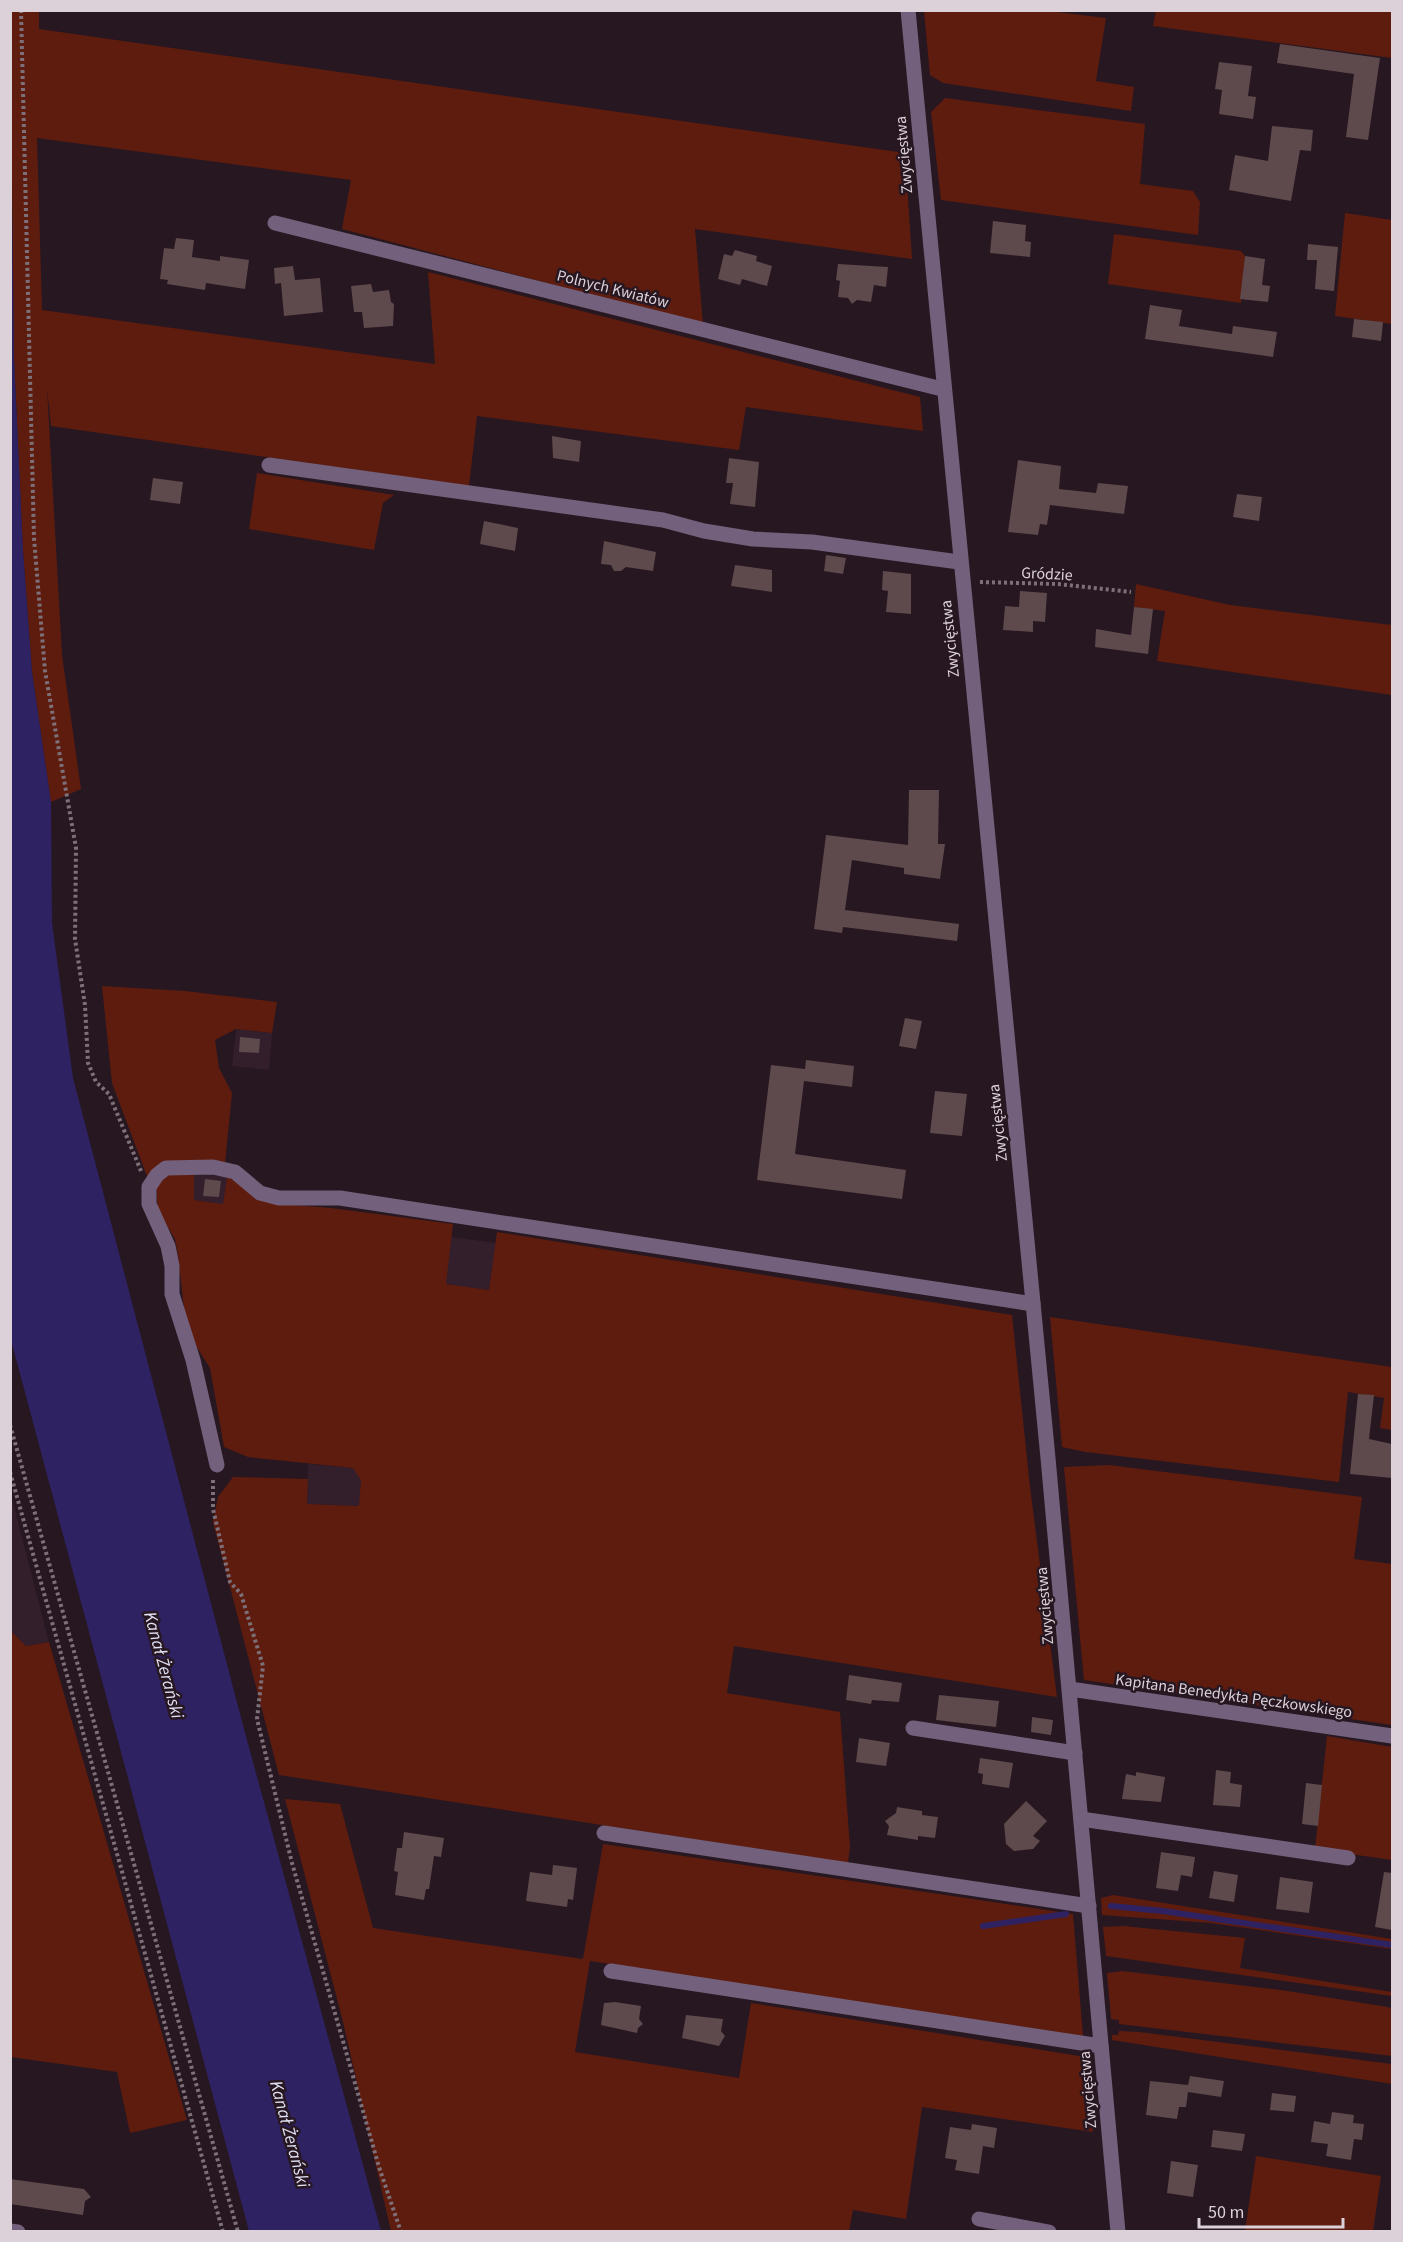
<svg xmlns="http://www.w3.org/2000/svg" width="1403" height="2242" font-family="'Source Sans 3',sans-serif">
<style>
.built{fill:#331e2c}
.green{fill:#5e1c0f}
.water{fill:#2e2262}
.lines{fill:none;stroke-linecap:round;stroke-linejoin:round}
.stream{stroke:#2e2262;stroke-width:6}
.building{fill:#5e494c}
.path{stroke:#7e7079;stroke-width:4;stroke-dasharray:3 3;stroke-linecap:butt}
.minor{stroke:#72607c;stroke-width:15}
.labels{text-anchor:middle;stroke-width:5;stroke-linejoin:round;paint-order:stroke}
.street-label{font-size:16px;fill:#dcd1d8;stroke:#271721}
.water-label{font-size:18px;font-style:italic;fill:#e0e0f4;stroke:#271721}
</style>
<rect width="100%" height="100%" fill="#271721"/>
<g class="built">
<path d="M236 1029 272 1033 269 1070 232 1066Z"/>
<path d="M194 1172 227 1177 224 1205 193 1200Z"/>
<path d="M451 1237 496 1243 489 1290 445 1284Z"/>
<path d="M308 1464 354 1468 361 1480 360 1506 307 1504Z"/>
<path d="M10 1491 49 1642 26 1646 11 1631Z"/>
</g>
<g class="green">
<path d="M10 11H39V29L905 153 912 259 695 229 703 324 342 229 351 180 37 138 42 310 435 364 428 272 920 397 923 431 746 407 739 450 477 416 469 486 51 426 47 388 62 655 81 789 51 802 32 672 23 551 14 358Z"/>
<path d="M1049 11 1106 18 1096 81 1134 87 1131 111 943 83 930 75 924 11Z"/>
<path d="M1156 11H1392V58L1153 26Z"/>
<path d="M945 98 1145 124 1140 184 1193 191 1200 202 1198 235 941 200 931 112Z"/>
<path d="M1345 213 1392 220V324L1335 316Z"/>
<path d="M1114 234 1241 251 1245 256 1241 303 1108 284Z"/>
<path d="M257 473 394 495 383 503 374 550 249 529Z"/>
<path d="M1136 584 1230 605 1392 625V695L1157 661 1165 611 1134 607Z"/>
<path d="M102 986 185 991 277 1002 272 1033 236 1029 215 1040 219 1068 232 1093 225 1163 148 1179 112 1083Z"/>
<path d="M194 1172V1200L223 1204 227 1177 282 1204 331 1208 453 1224 446 1284 489 1290 497 1232 1012 1315 1030 1487 1057 1697 734 1646 727 1693 840 1712 850 1847 848 1863 279 1775 213 1522 218 1497 233 1477 308 1479 307 1504 359 1506 361 1480 353 1468 248 1457 224 1447 210 1368 191 1338 184 1308 178 1255 175 1239 158 1211 156 1185 172 1173Z"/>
<path d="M1050 1317 1392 1367V1430L1380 1428 1384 1398 1348 1392 1339 1482 1085 1452 1062 1447Z"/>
<path d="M1109 1465 1362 1497 1354 1559 1392 1564V1725L1084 1680 1064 1467Z"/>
<path d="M11 1631 26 1646 49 1642 187 2120 130 2133 117 2072 11 2057Z"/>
<path d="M1327 1736 1392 1747V1860L1315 1849Z"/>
<path d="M285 1799 340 1804 373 1928 583 1959 603 1844 1073 1914 1083 2036 590 1961 575 2052 739 2078 751 2003 1085 2057 1093 2132 922 2107 906 2219 853 2210 849 2231H391L343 2022Z"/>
<path d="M1113 1895 1392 1939V1949L1211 1923 1102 1915 1101 1898Z"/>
<path d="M1123 1926 1245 1938 1240 1968 1392 1992V1996L1106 1956 1103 1927Z"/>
<path d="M1122 1971 1281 1990 1388 2007 1392 2009V2056L1119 2024V2020L1111 2019 1107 1973Z"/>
<path d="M1119 2031 1139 2032 1392 2064V2084L1112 2040V2035H1118Z"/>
<path d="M1256 2156 1381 2176 1373 2231H1245Z"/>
</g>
<path class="water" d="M11 130 14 358 23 551 32 672 51 802 52 923 73 1078 244 1729 381 2231H249L11 1340Z"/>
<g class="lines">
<g class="stream">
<path d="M1111 1906 1163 1911 1392 1945"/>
<path d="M983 1926 1066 1914"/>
</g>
</g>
<g class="building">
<path d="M1280 44 1380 58 1368 140 1346 137 1354 74 1277 63Z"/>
<path d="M1219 62 1252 66 1248 96 1256 97 1253 119 1219 114 1222 90 1215 89Z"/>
<path d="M1272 126 1313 130 1311 151 1300 150 1291 201 1229 190 1235 155 1268 161Z"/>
<path d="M993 221 1026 225 1025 241 1031 242 1030 257 990 253Z"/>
<path d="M176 238 194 240 192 257 220 261V256L249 260 245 289 206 283 205 290 167 284 168 280 160 279 164 248 174 249Z"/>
<path d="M1308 244 1338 247 1334 291 1315 289 1317 260H1307Z"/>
<path d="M735 250 757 256 756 261 772 266 767 286 742 279 740 285 718 279 724 254 732 256Z"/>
<path d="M1245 256 1265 259 1262 285 1270 286 1268 302 1240 299Z"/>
<path d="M838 264 888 267 886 287 874 285 871 302 857 300 852 304 848 298 838 297 840 281 836 280Z"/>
<path d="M293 266 295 280 320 278 323 312 284 316 281 283 275 284 274 268Z"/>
<path d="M371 284 373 292 389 290 391 302 394 304 393 326 364 328 362 312H354L351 286Z"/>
<path d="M1150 305 1182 310 1179 326 1232 334 1233 326 1277 332 1273 357 1145 339Z"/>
<path d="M1354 319 1383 322 1381 341 1352 337Z"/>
<path d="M552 436 581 441 579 462 553 458Z"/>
<path d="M729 458 759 462 755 507 730 504 733 483H726Z"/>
<path d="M1018 460 1061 466 1059 489 1096 493 1098 483 1128 486 1124 514 1050 505 1047 525 1040 524 1038 535 1008 532Z"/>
<path d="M153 478 183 482 180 504 150 500Z"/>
<path d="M1237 494 1262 497 1259 521 1233 517Z"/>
<path d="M484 521 518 528 515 551 480 544Z"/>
<path d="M604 541 656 552 653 571 626 567 621 571H614L611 565 601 564Z"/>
<path d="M826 555 846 558 843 574 824 571Z"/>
<path d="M735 565 772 570V592L731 586Z"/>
<path d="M883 571 911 574V614L886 612 888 591 882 590Z"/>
<path d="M1020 591 1047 593 1045 622 1033 621V632L1003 630 1005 606 1019 607Z"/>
<path d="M1134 607 1153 609 1148 654 1095 647 1096 629 1131 635Z"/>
<path d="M909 790H939L938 844H945L940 879 904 874V868L852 860 845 910 959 924 957 941 843 927 842 933 814 929 826 835 908 845Z"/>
<path d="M905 1018 922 1021 916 1049 899 1046Z"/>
<path d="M240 1037 260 1039 259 1053 239 1052Z"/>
<path d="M806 1060 854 1066 852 1087 804 1081 795 1154 906 1170 902 1199 757 1180 771 1065 805 1069Z"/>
<path d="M935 1091 967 1094 962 1136 930 1133Z"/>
<path d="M205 1179 221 1181 219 1197 203 1196Z"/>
<path d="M1358 1394 1374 1395 1369 1439 1392 1444V1478L1350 1474Z"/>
<path d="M849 1675 902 1683 899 1702 872 1700 871 1704 846 1700Z"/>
<path d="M939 1695 999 1701 996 1727 936 1720Z"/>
<path d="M1032 1717 1053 1720 1051 1735 1031 1732Z"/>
<path d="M859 1738 890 1743 886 1766 856 1762Z"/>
<path d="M980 1758 1013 1763 1009 1788 982 1784 983 1774 978 1773Z"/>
<path d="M1216 1770 1231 1772 1230 1783 1242 1785 1240 1807 1213 1805Z"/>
<path d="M1136 1772 1165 1777 1161 1802 1122 1799 1126 1774 1136 1776Z"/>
<path d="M1306 1783 1322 1785 1318 1826 1302 1824Z"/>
<path d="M1026 1801 1047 1821 1033 1836 1040 1841 1033 1849 1014 1851 1006 1844 1004 1824Z"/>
<path d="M897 1807 922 1811V1815L938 1817 935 1838 918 1836V1840L887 1835 889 1826 885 1821 896 1813Z"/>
<path d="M404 1832 444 1838 441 1857 434 1856 429 1889H426L424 1900 395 1895 398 1872 394 1871 397 1848H402Z"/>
<path d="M1161 1852 1195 1857 1192 1877 1181 1875 1178 1891 1156 1888Z"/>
<path d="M553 1865 577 1868 573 1900 568 1899 567 1907 526 1901 530 1872 552 1875Z"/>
<path d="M1214 1871 1238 1875 1234 1902 1209 1898Z"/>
<path d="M1384 1872 1392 1873V1930L1375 1927Z"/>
<path d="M1280 1877 1313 1882 1309 1913 1276 1909Z"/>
<path d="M615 2002 641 2006 639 2019 643 2024 638 2028 637 2033 601 2025 604 2003Z"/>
<path d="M686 2015 723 2019 721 2031 725 2036 719 2046 682 2038Z"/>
<path d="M1190 2076 1224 2081 1221 2097 1188 2092 1186 2107H1179L1177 2119 1146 2115 1150 2081 1188 2085Z"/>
<path d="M1272 2093 1296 2096 1294 2112 1270 2110Z"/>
<path d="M1332 2112 1354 2115 1353 2123 1364 2124 1362 2140 1354 2139 1351 2160 1326 2156 1328 2144 1311 2142 1314 2121 1330 2124Z"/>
<path d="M972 2124 997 2128 994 2148 983 2146 979 2174 955 2170 957 2160 945 2158 950 2127 971 2130Z"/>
<path d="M1213 2130 1245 2134 1242 2151 1211 2147Z"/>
<path d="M1171 2161 1198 2165 1193 2197 1167 2193Z"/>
<path d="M10 2179 84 2189 91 2197 85 2201 83 2215 10 2204Z"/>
</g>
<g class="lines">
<g class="path">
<path d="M21 10 34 538 45 671 76 848 75 939 85 1005 88 1063 96 1082 109 1094 141 1171"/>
<path d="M980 582 1058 584 1131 592"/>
<path d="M10 1425 238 2232"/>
<path d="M10 1472 223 2232"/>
<path d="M213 1480V1509L230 1582 241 1594 263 1666 257 1719 292 1863 379 2167 401 2232"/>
</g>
<g class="minor">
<path d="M908 10 1048 1458 1118 2232"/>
<path d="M275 223 942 389"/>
<path d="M269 465 663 520 704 531 753 539 812 542 959 562"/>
<path d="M217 1465 193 1360 172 1294V1266L168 1246 149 1204V1187L157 1175 166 1168 213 1167 235 1172 260 1193 279 1198H340L1033 1304"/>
<path d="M1070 1689 1392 1736"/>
<path d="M913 1728 1075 1753"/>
<path d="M1081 1819 1348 1858"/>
<path d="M604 1833 1089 1906"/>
<path d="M611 1971 1101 2046"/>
<path d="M979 2219 1049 2232"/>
<path d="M10 2231 18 2232"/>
</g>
</g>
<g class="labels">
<g class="street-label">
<text transform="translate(903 155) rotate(-95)" y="6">Zwycięstwa</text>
<text transform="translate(613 288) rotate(14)" y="6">Polnych Kwiatów</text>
<text transform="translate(1047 573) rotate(3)" y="6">Gródzie</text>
<text transform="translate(949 639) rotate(-96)" y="6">Zwycięstwa</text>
<text transform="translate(997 1123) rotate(-96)" y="6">Zwycięstwa</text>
<text transform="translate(1044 1606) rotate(-95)" y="6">Zwycięstwa</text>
<text transform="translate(1234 1695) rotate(8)" y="6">Kapitana Benedykta Pęczkowskiego</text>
<text transform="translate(1087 2090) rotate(-95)" y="6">Zwycięstwa</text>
</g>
<g class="water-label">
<text transform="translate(164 1665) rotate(75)" y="6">Kanał Żerański</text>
<text transform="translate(290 2134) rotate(75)" y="6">Kanał Żerański</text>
</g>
</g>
<rect width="1403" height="2242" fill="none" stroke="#dcd1d8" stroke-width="24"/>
<path d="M1199 2218v9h144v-9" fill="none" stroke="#dcd1d8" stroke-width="3"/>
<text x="1208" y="2218" font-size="18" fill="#dcd1d8" stroke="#271721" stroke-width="4.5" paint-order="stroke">50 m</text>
</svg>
